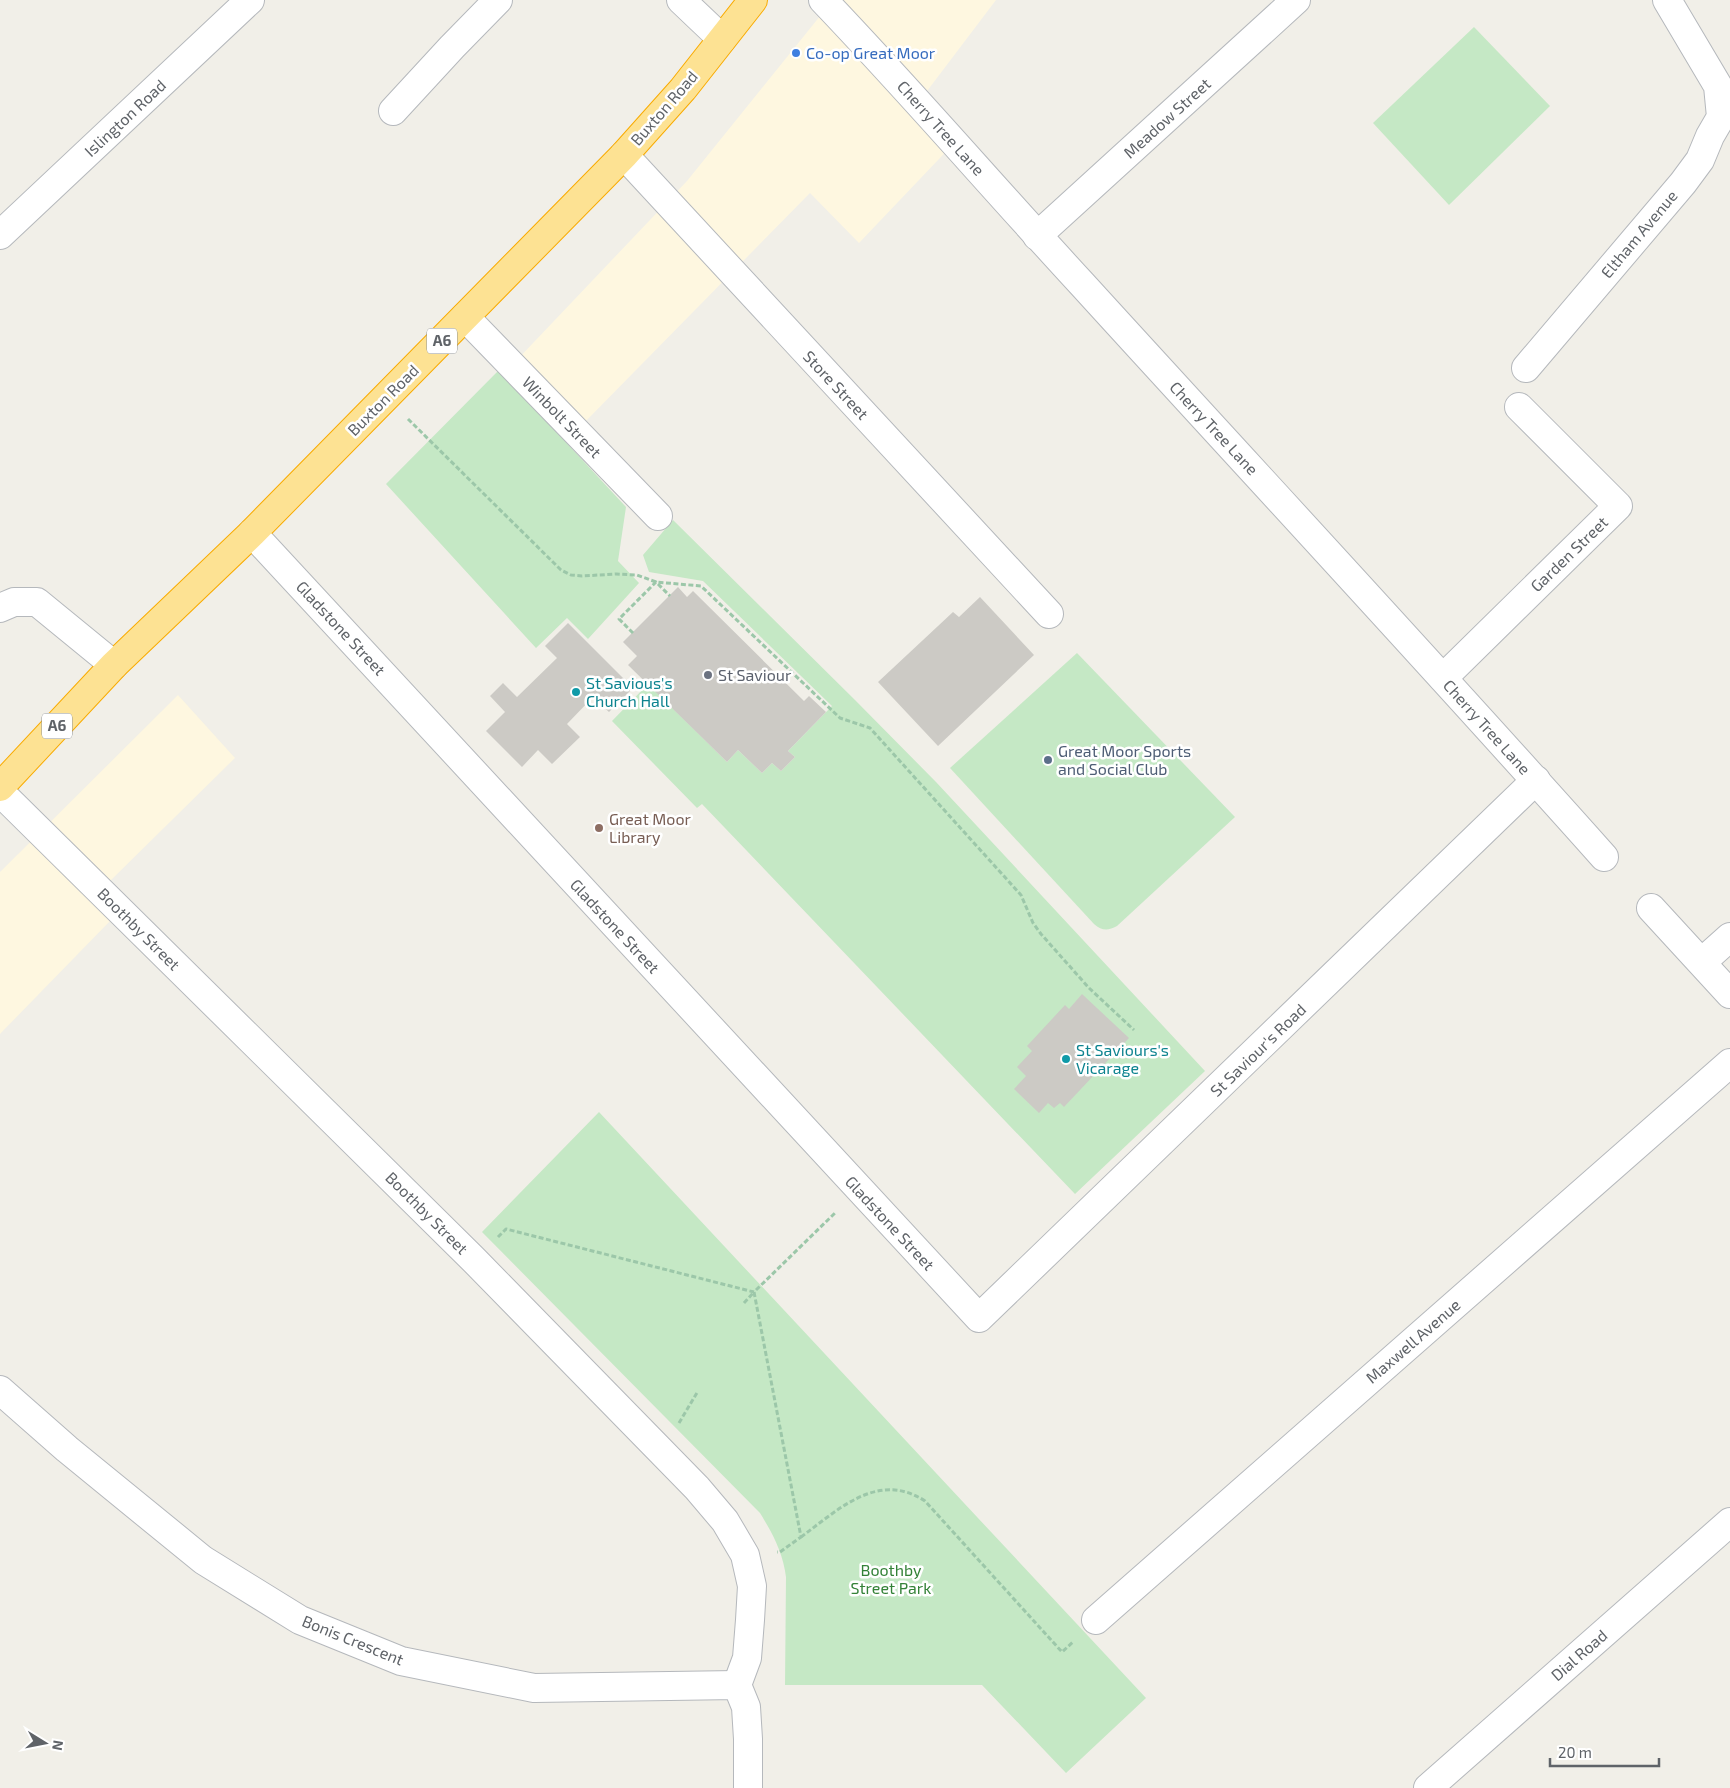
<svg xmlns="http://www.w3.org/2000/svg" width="1730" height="1788" font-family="'Exo 2',sans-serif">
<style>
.commercial{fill:#fef7e0}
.green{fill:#c5e8c5}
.building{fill:#cccac5}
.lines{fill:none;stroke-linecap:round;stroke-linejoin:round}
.minor-casing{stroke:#b5b8bc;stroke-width:30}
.highway-casing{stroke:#f9ab00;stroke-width:30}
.path{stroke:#9cc7a9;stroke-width:3;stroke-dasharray:5 2.5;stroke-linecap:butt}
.minor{stroke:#fff;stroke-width:28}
.highway{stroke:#fde293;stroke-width:28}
.shop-dot{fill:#3f7fe0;stroke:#fff;stroke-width:2}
.worship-dot{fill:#6b7280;stroke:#fff;stroke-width:2}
.culture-dot{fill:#0f9aa8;stroke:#fff;stroke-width:2}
.service-dot{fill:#5c6f8a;stroke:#fff;stroke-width:2}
.education-dot{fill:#8d6e63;stroke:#fff;stroke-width:2}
.labels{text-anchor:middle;stroke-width:5;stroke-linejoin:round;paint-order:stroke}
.shield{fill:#fff;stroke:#8f9295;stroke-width:1}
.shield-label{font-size:15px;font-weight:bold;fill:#5f6368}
.shop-label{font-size:16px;fill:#366cbe;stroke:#fff;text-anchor:start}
.street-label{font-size:16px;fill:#5f6368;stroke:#fff}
.worship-label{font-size:16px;fill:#5b616d;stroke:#fff;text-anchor:start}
.culture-label{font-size:16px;fill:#0d838f;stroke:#fff;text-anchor:start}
.service-label{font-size:16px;fill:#4e5e75;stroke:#fff;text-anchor:start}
.education-label{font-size:16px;fill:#785e54;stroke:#fff;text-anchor:start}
.park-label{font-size:16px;fill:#348238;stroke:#fff}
</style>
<rect width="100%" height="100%" fill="#f1efe8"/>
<g class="commercial">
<path d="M833 0H996L921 99 958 139 859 243 810 193 581 426 516 361 687 181Z"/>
<path d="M178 695 235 758 105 886 113 918 0 1034V872Z"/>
</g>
<g class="green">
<path d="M1474 27 1550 106 1449 205 1373 123Z"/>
<path d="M499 370 626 507 618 561 639 583 588 639 567 618 536 648 386 484Z"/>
<path d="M673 520 855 700 936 782 1205 1071 1075 1194 702 804 697 808 612 721 648 684 727 762 738 750 762 773 772 763 781 771 795 757 788 751 832 706 703 581 649 572 643 555Z"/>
<path d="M1077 653 1235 817 1117 926C1108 931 1102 931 1094 924L950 768Z"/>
<path d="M599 1112 1146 1698 1066 1773 982 1685H785L786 1577C783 1553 773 1534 760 1513L482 1232Z"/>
</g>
<g class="building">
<path d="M678 587 687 597 693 591 804 701 809 696 826 712 788 751 795 757 781 771 772 763 762 773 738 750 727 762 628 665 637 656 623 642Z"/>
<path d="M980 597 1034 655 938 746 878 682 953 612 959 617Z"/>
<path d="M568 623 633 688 609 712 593 697 567 724 580 737 552 764 538 750 522 767 486 731 505 712 490 696 503 683 517 697 557 658 545 646Z"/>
<path d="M1082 994 1129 1038 1064 1107 1060 1103 1054 1108 1048 1103 1039 1113 1014 1089 1026 1076 1017 1067 1032 1051 1027 1046 1065 1005 1069 1009Z"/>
</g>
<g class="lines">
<g class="minor-casing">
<g id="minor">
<path d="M681 0 722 39"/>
<path d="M823 0C912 93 995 190 1082 284 1256 475 1432 664 1604 857"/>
<path d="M393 111 452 47 498 0"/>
<path d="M624 155 1049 614"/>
<path d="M0 235 250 0"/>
<path d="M1037 236 1296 0"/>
<path d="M465 317 658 516"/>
<path d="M1526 368 1683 183 1700 160 1710 136 1721 117 1718 86 1667 0"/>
<path d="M252 533 979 1318 1536 780"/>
<path d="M0 608 14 602H37L114 665"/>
<path d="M1443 678 1618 506 1519 407"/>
<path d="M0 792 473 1259 697 1488 725 1521 745 1555 752 1586 750 1620 747 1658 737 1685"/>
<path d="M1651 908 1730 994"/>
<path d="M1702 962 1730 937"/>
<path d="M0 1390 67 1449 203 1560 300 1620 401 1661 534 1688 737 1685 746 1707 748 1739V1788"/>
<path d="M1096 1620 1730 1063"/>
<path d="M1428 1788 1730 1522"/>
</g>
</g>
<g class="highway-casing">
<path id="highway" d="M0 787 114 665 252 533 624 155 683 89 753 0"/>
</g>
<g class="path">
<path d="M408 419 561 570 571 575 582 576 616 574 637 575 656 582 701 586 840 718 870 728 1021 895 1033 923 1041 934 1089 988 1134 1030"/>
<path d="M633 633 619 619 656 582 670 596"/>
<path d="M498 1237 506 1229 754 1292 836 1212"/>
<path d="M744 1303 754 1292 801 1537 780 1552H777"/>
<path d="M679 1423 698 1391"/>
<path d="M801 1537C838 1510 878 1470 925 1501L1062 1652 1073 1642"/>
</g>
<use href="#minor" class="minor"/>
<use href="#highway" class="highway"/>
</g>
<circle class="shop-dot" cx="796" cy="53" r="5"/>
<circle class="worship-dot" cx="708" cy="675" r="5"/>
<g class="culture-dot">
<circle cx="576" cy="692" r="5"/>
<circle cx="1066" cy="1059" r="5"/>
</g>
<circle class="service-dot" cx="1048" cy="760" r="5"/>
<circle class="education-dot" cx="599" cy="828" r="5"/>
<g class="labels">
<g class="shield">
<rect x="427" y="328.5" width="30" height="25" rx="4"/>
<rect x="42" y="713.5" width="30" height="25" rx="4"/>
</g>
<g class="shield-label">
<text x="442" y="346">A6</text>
<text x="57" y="731">A6</text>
</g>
<g class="shop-label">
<text x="806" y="59">Co-op Great Moor</text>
</g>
<g class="street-label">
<text transform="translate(664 108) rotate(-49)" y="6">Buxton Road</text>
<text transform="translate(125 118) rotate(-43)" y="6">Islington Road</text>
<text transform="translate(1167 118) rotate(-42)" y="6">Meadow Street</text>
<text transform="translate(941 128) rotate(48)" y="6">Cherry Tree Lane</text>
<text transform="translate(1639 234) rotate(-50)" y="6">Eltham Avenue</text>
<text transform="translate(836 385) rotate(47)" y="6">Store Street</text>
<text transform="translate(383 400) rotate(-45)" y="6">Buxton Road</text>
<text transform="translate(562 417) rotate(46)" y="6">Winbolt Street</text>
<text transform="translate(1214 428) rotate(47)" y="6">Cherry Tree Lane</text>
<text transform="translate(1569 554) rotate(-44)" y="6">Garden Street</text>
<text transform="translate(341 628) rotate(47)" y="6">Gladstone Street</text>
<text transform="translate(1487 727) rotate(48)" y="6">Cherry Tree Lane</text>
<text transform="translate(615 926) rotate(47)" y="6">Gladstone Street</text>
<text transform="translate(139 929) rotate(45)" y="6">Boothby Street</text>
<text transform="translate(1258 1050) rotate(-44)" y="6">St Saviour's Road</text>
<text transform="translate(427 1213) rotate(45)" y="6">Boothby Street</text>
<text transform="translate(890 1223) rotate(47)" y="6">Gladstone Street</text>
<text transform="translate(1413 1341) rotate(-41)" y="6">Maxwell Avenue</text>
<text transform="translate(353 1640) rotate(22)" y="6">Bonis Crescent</text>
<text transform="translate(1579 1655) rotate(-41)" y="6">Dial Road</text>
</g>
<g class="worship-label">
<text x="718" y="681">St Saviour</text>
</g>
<g class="culture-label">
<text x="586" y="689">St Savious's<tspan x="586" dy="18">Church Hall</tspan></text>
<text x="1076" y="1056">St Saviours's<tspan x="1076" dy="18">Vicarage</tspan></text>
</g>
<g class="service-label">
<text x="1058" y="757">Great Moor Sports<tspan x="1058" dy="18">and Social Club</tspan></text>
</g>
<g class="education-label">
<text x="609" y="825">Great Moor<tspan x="609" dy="18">Library</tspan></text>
</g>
<g class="park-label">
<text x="891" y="1576">Boothby<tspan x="891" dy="18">Street Park</tspan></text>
</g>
</g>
<g transform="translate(45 1743) rotate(100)" stroke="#ffffff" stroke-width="4" paint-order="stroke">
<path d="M0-4L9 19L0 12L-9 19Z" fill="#5f6368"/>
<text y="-8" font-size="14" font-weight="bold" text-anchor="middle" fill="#5f6368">N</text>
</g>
<path d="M1550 1758v8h109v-8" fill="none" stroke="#5f6368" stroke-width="2.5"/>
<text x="1558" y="1758" font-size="15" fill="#5f6368" stroke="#ffffff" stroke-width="4" paint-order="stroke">20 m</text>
</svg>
